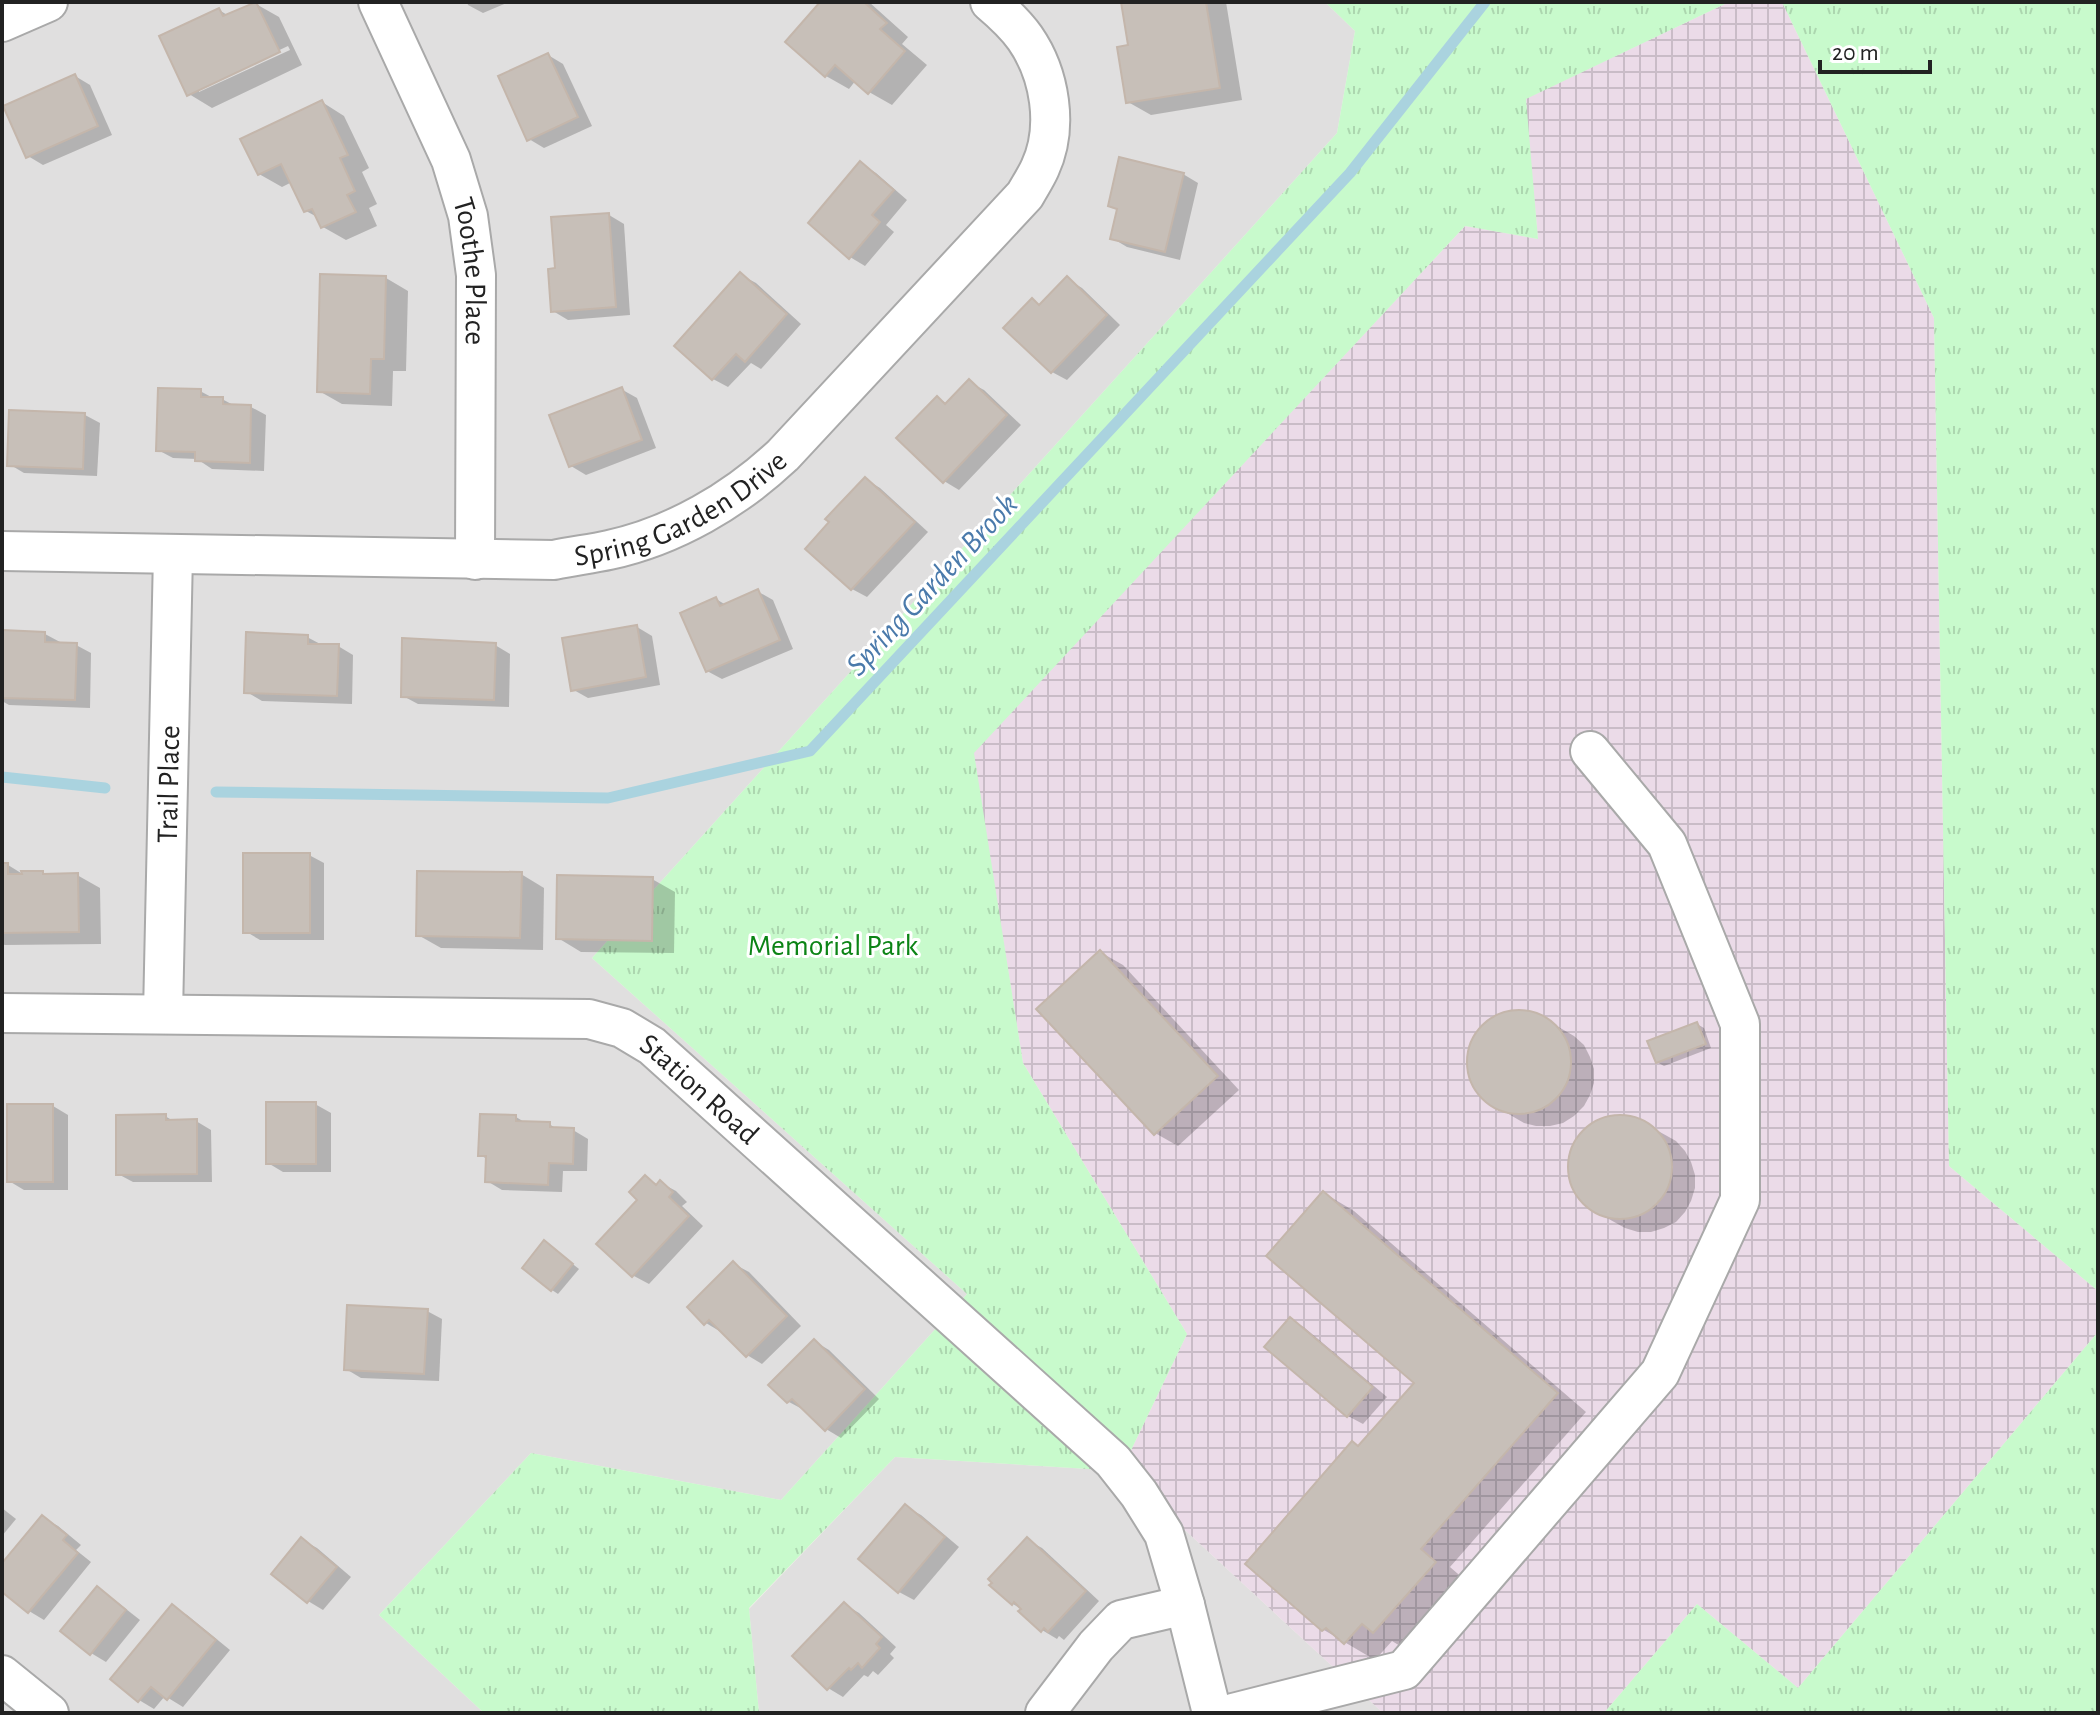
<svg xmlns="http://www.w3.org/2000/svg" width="2100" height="1715" font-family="'Alegreya Sans',sans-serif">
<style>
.residential{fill:#e0dfdf}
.industrial{fill:url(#industrial-grid)}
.park{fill:url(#park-tufts)}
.shadow{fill:#0003;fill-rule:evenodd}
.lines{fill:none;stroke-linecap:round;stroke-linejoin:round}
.stream{stroke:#aad3df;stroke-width:11}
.building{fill:#c7bfb8;stroke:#c4b6ab;stroke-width:2}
.minor-casing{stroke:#a9a9a9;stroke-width:42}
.minor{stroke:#fff;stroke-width:38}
.labels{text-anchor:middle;stroke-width:6;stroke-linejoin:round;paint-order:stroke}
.street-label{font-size:30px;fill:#222;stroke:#fff}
.park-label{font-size:30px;fill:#0c8416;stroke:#fff}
.water-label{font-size:32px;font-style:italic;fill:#4a7aab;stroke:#fff}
</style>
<defs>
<pattern id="industrial-grid" width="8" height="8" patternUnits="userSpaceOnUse" patternTransform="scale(2)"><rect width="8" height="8" fill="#ebdbe8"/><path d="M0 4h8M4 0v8" fill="none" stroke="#c9bcc7"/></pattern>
<pattern id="park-tufts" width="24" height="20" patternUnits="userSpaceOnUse" patternTransform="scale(2)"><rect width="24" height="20" fill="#c8facc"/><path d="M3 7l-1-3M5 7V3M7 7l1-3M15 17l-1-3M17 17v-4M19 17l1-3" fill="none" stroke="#acd6af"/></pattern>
</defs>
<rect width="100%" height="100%" fill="#f2efe9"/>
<g class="residential">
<path d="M2 2H1325L1355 31 1337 133 592 958 967 1294 781 1500 531 1453 379 1615 484 1713H2Z"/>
<path d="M895 1457 1121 1471 1383 1713H759L749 1609Z"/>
</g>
<path class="industrial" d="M1729 2H1782L1934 318 1949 1166 2098 1291V1332L1798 1688 1697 1604 1604 1713H1383L1121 1471 1187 1334 1023 1063 973 753 1465 226 1538 239 1525 99Z"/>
<g class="park">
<path d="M1325 2H1729L1526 99 1538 239 1465 226 974 753 1023 1063 1187 1334 1121 1471 895 1457 749 1608 759 1713H484L379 1615 531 1453 781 1500 967 1294 592 958 1337 133 1355 31Z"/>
<path d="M1782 2H2098V1291L1949 1166 1934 318Z"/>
<path d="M2098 1332V1713H1604L1697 1604 1798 1688Z"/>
</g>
<g class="shadow">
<path d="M467 2H509L483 13 468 5Z"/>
<path d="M823 2H869L908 37 902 44 927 65 892 105 869 92 856 80 849 89 826 76Z"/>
<path d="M1123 2H1226L1242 100 1151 115 1128 102 1130 47Z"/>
<path d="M256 4 279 17 302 65 212 108 189 94 219 10 229 16ZM288 46 290 50 199 92V88Z"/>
<path d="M548 55 563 64 592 126 544 148 529 139Z"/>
<path d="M75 76 90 85 112 135 43 165 28 156Z"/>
<path d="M322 102 344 116 369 168 362 172 377 204 369 208 377 226 346 240 323 227 319 218 306 211 292 182 282 187 259 174Z"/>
<path d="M861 164 876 173 907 200 886 225 894 232 865 266 850 257Z"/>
<path d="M1183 174 1198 183 1180 260 1127 247 1112 238 1119 211 1110 205Z"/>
<path d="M609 215 624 224 630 315 568 320 553 311Z"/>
<path d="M741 275 756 283 801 324 761 369 751 363 728 387 713 379 677 346Z"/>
<path d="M386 278 408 291 406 371H393L392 406 342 404 319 391Z"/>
<path d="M1067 279 1082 288 1120 325 1067 380 1052 372 1032 301 1041 306Z"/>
<path d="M969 382 984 390 1021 425 959 490 944 481 937 398 948 404Z"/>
<path d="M621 389 637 398 656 448 586 475 571 466Z"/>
<path d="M200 391 215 399H222L235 406 251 407 266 415 264 471 212 469 197 459 173 458 158 450Z"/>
<path d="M85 415 100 423 97 476 24 473 9 464Z"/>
<path d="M865 479 880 488 928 532 867 597 852 589Z"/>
<path d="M757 591 773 600 793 649 722 679 707 671 716 599 726 605Z"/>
<path d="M637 627 652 636 660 685 588 698 572 689Z"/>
<path d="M2 632 45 634 60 642V644L76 645 91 653 90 708 9 705 2 701Z"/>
<path d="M307 637 324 646H338L353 655 352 704 262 701 247 692Z"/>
<path d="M495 645 510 654 509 707 418 704 403 696Z"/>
<path d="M309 855 324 863V940H260L245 931Z"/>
<path d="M2 865H8L21 873H42L47 876 77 875 100 888 101 944 5 945 2 944Z"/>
<path d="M521 874 544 888 543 950 441 948 418 935Z"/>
<path d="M652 879 675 892 674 953 581 952 558 938Z"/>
<path d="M1100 952 1123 965 1239 1090 1178 1146 1155 1133Z"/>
<path d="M1512 1011H1525L1538 1015 1574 1036 1584 1045 1590 1057 1594 1069V1083L1590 1095 1584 1106 1574 1116 1563 1123 1550 1126H1536L1524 1123 1488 1102 1472 1081 1468 1069V1055L1472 1043 1479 1031 1488 1021 1499 1015Z"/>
<path d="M1697 1024 1704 1028 1711 1048 1664 1066 1657 1062Z"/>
<path d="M315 1104 331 1113V1172H283L268 1163Z"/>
<path d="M53 1106 68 1115V1190H24L9 1181Z"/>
<path d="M165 1116 175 1122 196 1121 211 1130 212 1182H133L118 1174Z"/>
<path d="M516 1117 526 1123 549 1124 559 1130H573L588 1139 587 1171H563L562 1192 502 1190 487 1181V1159L480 1155Z"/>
<path d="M1613 1117H1627L1639 1121 1651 1127 1676 1141 1685 1151 1691 1162 1695 1175V1188L1691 1201 1685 1212 1676 1222 1664 1228 1651 1232H1638L1625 1228 1589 1208 1580 1198 1573 1187 1570 1174V1161L1573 1148 1580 1137 1589 1127 1600 1121Z"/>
<path d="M645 1177 658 1185 661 1183 676 1191 687 1202 682 1206 703 1226 649 1284 634 1276 599 1244 640 1200Z"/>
<path d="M1324 1193 1354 1211 1586 1412 1450 1567 1465 1580 1405 1649 1392 1641 1375 1660 1324 1630 1360 1448 1416 1383Z"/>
<path d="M551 1247 579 1269 558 1294 552 1290Z"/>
<path d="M734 1264 749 1272 801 1326 762 1364 747 1355 722 1330 721 1332 706 1323Z"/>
<path d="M427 1311 442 1319 439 1381 361 1378 346 1369Z"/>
<path d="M1290 1319 1305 1328 1387 1397 1363 1424 1348 1416 1267 1347Z"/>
<path d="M814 1341 829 1350 879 1399 841 1438 826 1429 805 1409 804 1410 789 1402 771 1385Z"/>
<path d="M906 1507 921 1515 959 1547 914 1600 899 1592Z"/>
<path d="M2 1508 16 1519 2 1536Z"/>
<path d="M43 1518 58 1526 81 1545 76 1550 91 1562 44 1620 29 1611 2 1589V1567Z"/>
<path d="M302 1540 317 1548 351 1577 323 1610 308 1601Z"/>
<path d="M1027 1540 1042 1548 1099 1601 1064 1640 1059 1636 1057 1639 1042 1630 1023 1610 1013 1604 992 1585Z"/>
<path d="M97 1589 112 1598 140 1620 106 1662 91 1653Z"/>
<path d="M844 1604 859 1613 896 1647 890 1654 894 1658 878 1675 873 1671 868 1677 864 1675 843 1697 828 1688Z"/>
<path d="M172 1607 187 1615 230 1650 183 1707 165 1696 154 1709 139 1700Z"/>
</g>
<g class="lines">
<g class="stream">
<path d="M2 777 105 788"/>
<path d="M216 792 608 798 810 751 1350 173 1485 2"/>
</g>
</g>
<g class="building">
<path d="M256 2 280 52 187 96 159 36 219 8 223 16Z"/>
<path d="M820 2H864L887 23 880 29 905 51 868 94 835 65 825 77 785 42Z"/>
<path d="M1121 2H1206L1220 88 1126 103 1117 47 1128 45Z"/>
<path d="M548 53 578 117 527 141 498 76Z"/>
<path d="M75 74 98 126 26 158 3 106Z"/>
<path d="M322 100 348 155 340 158 355 191 347 195 356 212 321 228 312 209 304 212 281 164 258 175 240 139Z"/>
<path d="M1119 157 1184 173 1165 252 1110 239 1117 209 1108 206Z"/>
<path d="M860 161 894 190 872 215 880 222 849 259 808 223Z"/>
<path d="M609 213 616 307 551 312 548 269 555 268 551 217Z"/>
<path d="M740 272 787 314 745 362 736 354 712 380 674 346Z"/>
<path d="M320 274 386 276 384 359H371L370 394 317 392Z"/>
<path d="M1067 276 1107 315 1051 373 1003 328 1032 298 1039 305Z"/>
<path d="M969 379 1007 415 943 483 896 438 937 396 945 404Z"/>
<path d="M622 387 642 440 569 467 549 415Z"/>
<path d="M158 388 201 389V397H223V404L251 405 250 463 195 461V452L156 451Z"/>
<path d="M9 410 85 413 83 469 7 466Z"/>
<path d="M865 477 915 522 851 590 805 549 829 522 825 519Z"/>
<path d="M758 589 780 640 706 672 680 613 716 597 720 606Z"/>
<path d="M637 625 646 677 571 691 562 638Z"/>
<path d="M2 630 45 632V642L77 643 75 700 2 698Z"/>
<path d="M246 632 308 635V644H339L337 696 244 693Z"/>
<path d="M402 638 496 643 494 700 401 697Z"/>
<rect x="243" y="853" width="67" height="80"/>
<path d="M2 863H8V874H22L21 871H43V874L78 873 79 932 2 933Z"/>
<path d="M417 871 522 872 520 938 416 936Z"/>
<path d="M557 875 653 877 652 941 556 939Z"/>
<path d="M1100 950 1218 1076 1154 1135 1036 1009Z"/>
<circle cx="1519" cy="1062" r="52"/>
<path d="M1697 1022 1706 1044 1656 1063 1647 1041Z"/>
<rect x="266" y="1102" width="50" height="62"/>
<rect x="7" y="1104" width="46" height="78"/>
<path d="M166 1114V1120L197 1119V1174L116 1175V1115Z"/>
<path d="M480 1114 516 1115V1121L550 1122V1127L574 1128 573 1164 549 1163 548 1185 485 1182 486 1156H478Z"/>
<circle cx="1620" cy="1167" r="52"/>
<path d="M645 1175 656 1185 660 1180 673 1192 669 1197 689 1216 632 1277 596 1244 637 1200 629 1192Z"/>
<path d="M1323 1191 1558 1393 1421 1549 1436 1562 1373 1633 1362 1624 1344 1644 1326 1628 1322 1631 1245 1564 1352 1441 1358 1446 1414 1383 1266 1256Z"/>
<path d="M544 1240 573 1264 551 1291 522 1268Z"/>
<path d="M733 1261 787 1316 746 1357 709 1320 704 1325 687 1307Z"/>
<path d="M347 1305 428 1309 424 1374 344 1370Z"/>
<path d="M1290 1317 1373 1387 1347 1417 1264 1347Z"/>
<path d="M814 1339 865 1389 825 1431 792 1399 787 1403 768 1385Z"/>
<path d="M905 1504 945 1537 898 1593 858 1559Z"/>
<path d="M42 1515 67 1535 63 1540 78 1553 28 1613 2 1592V1563Z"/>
<path d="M301 1537 337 1567 307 1603 271 1574Z"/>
<path d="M1027 1537 1086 1591 1048 1632 1044 1628 1041 1632 1018 1611 1021 1609 1014 1602 1012 1605 989 1585 992 1583 988 1579Z"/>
<path d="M97 1586 126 1610 90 1655 60 1631Z"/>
<path d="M844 1602 882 1637 876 1644 880 1648 862 1668 858 1663 851 1670 849 1668 827 1690 792 1656Z"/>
<path d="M172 1604 216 1640 167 1700 151 1687 138 1702 110 1679Z"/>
</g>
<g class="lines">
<g class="minor-casing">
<g id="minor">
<path id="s1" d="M378 2 451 160 468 216 476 275 475 560"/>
<path d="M2 22 48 2"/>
<path id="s2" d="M2 551 554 560C572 556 591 554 609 550 674 536 735 500 783 455L1025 195C1030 186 1036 177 1040 168 1059 127 1050 74 1025 38 1015 24 1003 13 990 2"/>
<path id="s3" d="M2 1013 589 1019 622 1028 652 1046 1113 1461 1139 1494 1164 1534 1185 1605 1212 1713"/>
<path id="s4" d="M163 1014 173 554"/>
<path d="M2 1675 49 1713"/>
<path d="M1045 1713 1096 1646 1121 1620 1185 1605"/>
<path d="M1233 1713 1404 1670 1660 1373 1740 1200V1024L1667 844 1590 751"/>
</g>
</g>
<use href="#minor" class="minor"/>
</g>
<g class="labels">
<g class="street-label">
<text dy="10" stroke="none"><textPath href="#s1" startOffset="288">Toothe Place</textPath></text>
<text dy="10" stroke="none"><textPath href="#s2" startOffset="690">Spring Garden Drive</textPath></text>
<text dy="10" stroke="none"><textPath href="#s4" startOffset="230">Trail Place</textPath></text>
<text dy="10" stroke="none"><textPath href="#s3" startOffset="720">Station Road</textPath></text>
</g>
<g class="park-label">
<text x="833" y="955">Memorial Park</text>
</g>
<g class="water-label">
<text transform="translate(931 584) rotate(-47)" y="11">Spring Garden Brook</text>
</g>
</g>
<rect width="2100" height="1715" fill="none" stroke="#222222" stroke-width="8"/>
<path d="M1820 60v12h110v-12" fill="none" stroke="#222222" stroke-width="4"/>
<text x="1832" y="60" font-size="24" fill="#222222" stroke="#ffffff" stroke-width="6" paint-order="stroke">20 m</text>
</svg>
